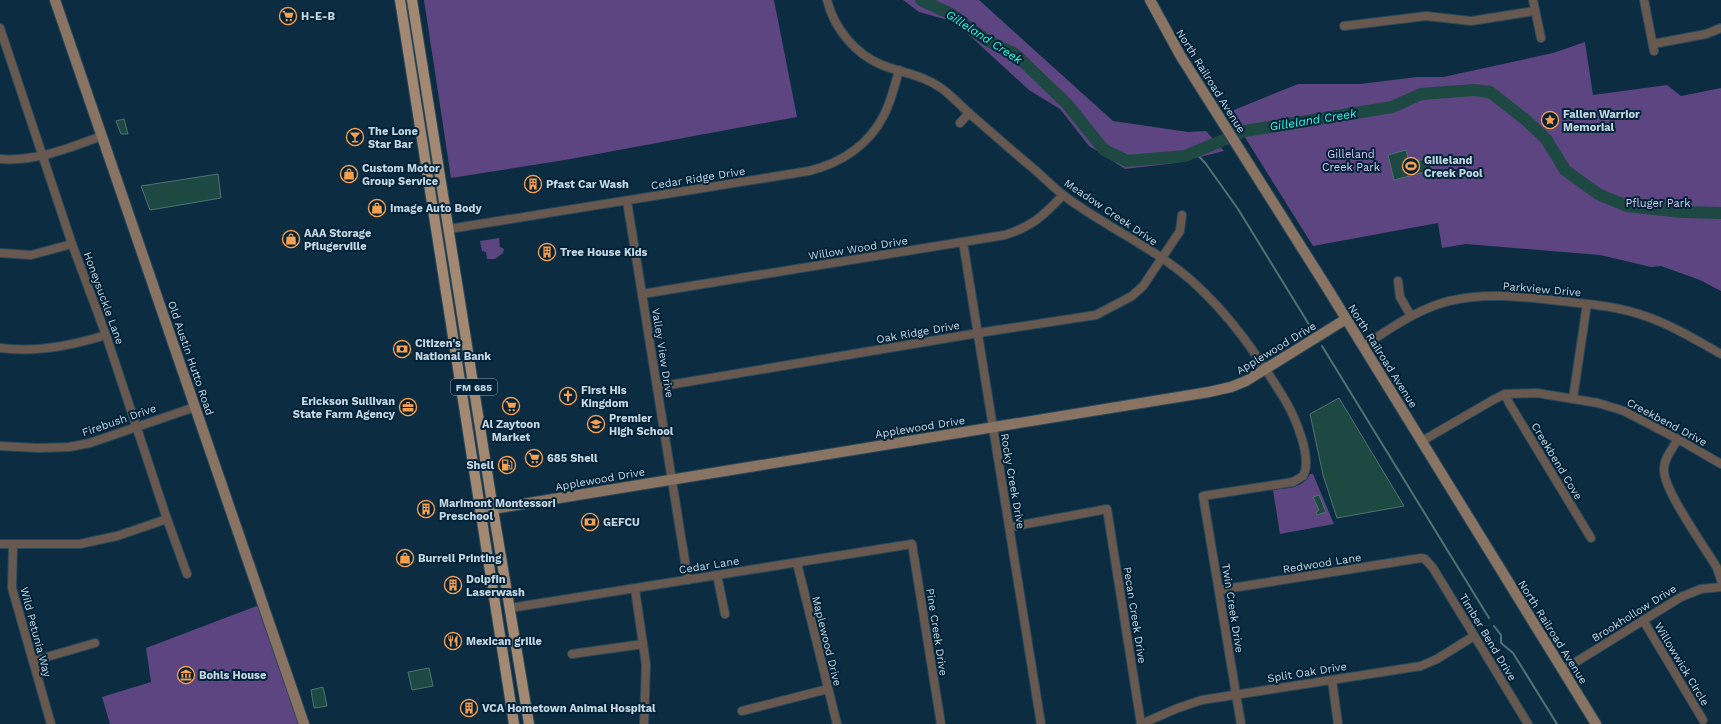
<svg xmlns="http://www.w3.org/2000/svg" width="1721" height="724" font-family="'Work Sans',sans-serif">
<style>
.green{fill:#5c4580}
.water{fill:#1d4942;stroke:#4f7373}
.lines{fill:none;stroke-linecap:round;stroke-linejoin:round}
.stream{stroke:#4f7373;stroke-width:2}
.river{stroke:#1d4942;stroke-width:12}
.street-casing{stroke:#2a485b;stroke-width:10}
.secondary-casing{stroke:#2a485b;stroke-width:12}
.primary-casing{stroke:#2a485b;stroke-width:12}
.street{stroke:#67594f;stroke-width:8}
.secondary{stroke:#897463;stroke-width:10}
.primary{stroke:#a38872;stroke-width:10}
.labels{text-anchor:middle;stroke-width:4;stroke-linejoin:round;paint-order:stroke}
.shield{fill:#022337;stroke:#8aa0b0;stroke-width:1}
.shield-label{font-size:10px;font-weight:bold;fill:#c5d6e4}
.poi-label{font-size:11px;font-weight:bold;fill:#c5d6e4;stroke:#022337;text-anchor:start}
.street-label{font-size:11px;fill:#c5d6e4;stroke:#022337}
.park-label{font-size:11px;fill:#d9cbf7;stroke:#022337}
.water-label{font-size:12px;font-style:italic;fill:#2cfde1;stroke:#022337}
</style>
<rect width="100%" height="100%" fill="#0c2d41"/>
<g class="green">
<path d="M424 0H774L797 117 565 160 451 178Z"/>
<path d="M903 0H979L1113 121 1188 132 1206 131 1224 151 1176 163 1125 169 1089 146 1060 109 1029 90 955 22 919 12Z"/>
<path d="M1585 42 1593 95 1667 85 1681 96 1721 88V291L1700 280 1661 266 1651 267 1600 255 1466 244 1442 248 1438 223 1313 246 1229 112 1298 84H1360L1417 77H1443L1553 53Z"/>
<path d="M499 238 500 247 504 249 503 253 495 259H487L486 252 482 251 480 241Z"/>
<path d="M1310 474H1313L1334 524 1280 534 1273 490C1287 488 1303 489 1310 474Z"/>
<path d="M259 605 300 724H110L102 697 151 682 146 648Z"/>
</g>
<g class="water">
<path d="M124 119 128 134H121L116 121Z"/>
<path d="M1406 150 1409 163 1429 158 1432 170 1394 180 1388 155Z"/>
<path d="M218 174 221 198 150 210 141 186Z"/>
<path d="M1339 398 1404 506 1337 518 1323 475 1310 414Z"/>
<path d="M1319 495 1326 512 1317 515 1316 512 1319 510 1313 497Z"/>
<path d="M429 668 433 686 412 690 408 672Z"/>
<path d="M323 687 327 706 314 708 311 690Z"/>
</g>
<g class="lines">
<g class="stream">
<path d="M1195 152 1206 164 1238 209 1313 331"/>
<path d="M1322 346 1489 618"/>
<path d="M1494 626 1501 635V643L1513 653 1557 724"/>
</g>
<path class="river" d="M921 0 951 14 988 41 1015 54 1067 104 1104 150 1127 161 1185 156 1245 131 1392 107 1421 94 1474 90 1490 92 1526 120 1546 139 1565 170 1598 194 1627 206 1682 212 1721 213"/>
<g class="street-casing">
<g id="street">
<path d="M827 0C834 28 855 54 882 65 902 73 923 75 941 88 951 95 960 105 970 114 991 132 1012 151 1034 169 1043 177 1053 187 1063 195 1104 226 1153 247 1192 281 1231 316 1258 356 1285 400 1295 417 1313 458 1303 476L1293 482 1203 496 1241 724"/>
<path d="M1533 0 1541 38"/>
<path d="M1644 0 1654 51"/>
<path d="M1344 26 1426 16 1471 21 1535 11"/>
<path d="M0 28 72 244 106 335 167 519 187 574"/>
<path d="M1653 44 1706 34 1721 28"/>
<path d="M960 123 969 113"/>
<path d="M0 159C36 162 69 148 102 136"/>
<path d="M627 201 688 580"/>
<path d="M449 229 809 171C841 163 869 145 884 115 891 101 895 85 899 70"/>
<path d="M963 242 1041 724"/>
<path d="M0 253 31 255 72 244"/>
<path d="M1398 281 1400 297 1411 316"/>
<path d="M642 294 1005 235C1033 226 1043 216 1063 195"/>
<path d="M1363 346C1390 329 1417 309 1449 301 1486 292 1524 297 1561 301 1588 304 1616 306 1642 315 1670 324 1696 340 1721 354"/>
<path d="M0 348C36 353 71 346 106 335"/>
<path d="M657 387 978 333 1096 315 1132 296 1143 286 1180 231 1182 215"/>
<path d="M1505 394 1509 403 1591 538"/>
<path d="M1573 398 1587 304"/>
<path d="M1678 439C1673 448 1664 458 1664 469 1662 488 1706 549 1717 568L1721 580"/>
<path d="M1422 441 1493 400 1505 394 1537 393 1598 403 1624 411 1678 439 1721 464"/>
<path d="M0 446 38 448 69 447 90 443 195 407"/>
<path d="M1010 527 1107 509 1141 724"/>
<path d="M0 544H80L117 536 167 519"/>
<path d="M13 545 12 588 51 724"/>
<path d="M797 563 837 724"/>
<path d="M717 575 725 614"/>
<path d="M635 589 646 665 644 724"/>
<path d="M1219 590 1421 558 1425 559 1433 568 1528 724"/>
<path d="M510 608 912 544 941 724"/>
<path d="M1643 620 1703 720"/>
<path d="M572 654 643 644"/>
<path d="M33 661 95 643"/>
<path d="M1563 670 1681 597 1701 589 1721 587"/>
<path d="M1332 680 1338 724"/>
<path d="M742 711 828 689"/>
<path d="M1141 724 1178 708 1202 700 1421 666 1437 659 1474 636"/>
</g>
</g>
<g class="secondary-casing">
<g id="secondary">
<path d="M55 0 304 724"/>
<path d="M1150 0 1180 55 1329 291 1596 724"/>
<path d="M480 511 1209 392 1231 387 1246 381 1346 319"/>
</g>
</g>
<g class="primary-casing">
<g id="primary">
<path d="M400 0 514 724"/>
<path d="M412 0 493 509 529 724"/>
</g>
</g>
<use href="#street" class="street"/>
<use href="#secondary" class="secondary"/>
<use href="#primary" class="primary"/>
</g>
<defs>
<g id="supermarket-ring" transform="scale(0.9)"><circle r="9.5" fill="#022337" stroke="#f99f4d" stroke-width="1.5"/><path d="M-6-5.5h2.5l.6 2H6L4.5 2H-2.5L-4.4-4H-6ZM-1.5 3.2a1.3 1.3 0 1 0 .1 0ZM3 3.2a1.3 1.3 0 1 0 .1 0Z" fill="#f99f4d"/></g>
<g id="sight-ring" transform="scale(0.9)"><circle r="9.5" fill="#022337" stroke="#f99f4d" stroke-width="1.5"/><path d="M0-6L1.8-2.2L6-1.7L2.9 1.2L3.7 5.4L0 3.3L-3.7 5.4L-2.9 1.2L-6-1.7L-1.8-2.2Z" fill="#f99f4d"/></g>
<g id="bar-ring" transform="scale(0.9)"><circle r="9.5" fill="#022337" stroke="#f99f4d" stroke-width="1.5"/><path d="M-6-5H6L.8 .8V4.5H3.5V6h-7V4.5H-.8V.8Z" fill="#f99f4d"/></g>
<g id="stadium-ring" transform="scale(0.9)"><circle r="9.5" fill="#022337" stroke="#f99f4d" stroke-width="1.5"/><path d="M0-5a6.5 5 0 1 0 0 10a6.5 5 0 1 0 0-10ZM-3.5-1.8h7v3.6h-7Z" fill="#f99f4d"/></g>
<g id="shop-ring" transform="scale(0.9)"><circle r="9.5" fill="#022337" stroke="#f99f4d" stroke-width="1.5"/><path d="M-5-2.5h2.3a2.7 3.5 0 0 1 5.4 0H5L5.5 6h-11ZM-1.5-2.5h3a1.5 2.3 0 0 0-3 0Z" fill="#f99f4d"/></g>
<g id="building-ring" transform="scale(0.9)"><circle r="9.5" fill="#022337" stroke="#f99f4d" stroke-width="1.5"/><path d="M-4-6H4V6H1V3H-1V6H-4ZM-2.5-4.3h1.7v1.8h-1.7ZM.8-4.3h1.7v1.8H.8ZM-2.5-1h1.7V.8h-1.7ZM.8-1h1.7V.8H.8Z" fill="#f99f4d"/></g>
<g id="bank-ring" transform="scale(0.9)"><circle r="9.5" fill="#022337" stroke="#f99f4d" stroke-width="1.5"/><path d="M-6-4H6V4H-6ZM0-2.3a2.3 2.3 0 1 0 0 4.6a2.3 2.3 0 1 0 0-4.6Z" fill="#f99f4d"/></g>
<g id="church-ring" transform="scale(0.9)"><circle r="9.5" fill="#022337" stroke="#f99f4d" stroke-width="1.5"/><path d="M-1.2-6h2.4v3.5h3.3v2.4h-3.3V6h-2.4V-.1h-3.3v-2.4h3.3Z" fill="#f99f4d"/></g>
<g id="office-ring" transform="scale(0.9)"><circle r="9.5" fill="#022337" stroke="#f99f4d" stroke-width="1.5"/><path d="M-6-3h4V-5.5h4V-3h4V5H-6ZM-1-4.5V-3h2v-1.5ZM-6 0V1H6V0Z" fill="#f99f4d"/></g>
<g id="school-ring" transform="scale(0.9)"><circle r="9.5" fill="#022337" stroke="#f99f4d" stroke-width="1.5"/><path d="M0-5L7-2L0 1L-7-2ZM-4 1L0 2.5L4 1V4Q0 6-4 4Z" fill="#f99f4d"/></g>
<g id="fuel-ring" transform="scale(0.9)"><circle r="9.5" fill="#022337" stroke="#f99f4d" stroke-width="1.5"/><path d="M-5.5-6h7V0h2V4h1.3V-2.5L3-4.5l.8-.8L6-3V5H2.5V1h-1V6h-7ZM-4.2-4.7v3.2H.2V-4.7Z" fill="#f99f4d"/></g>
<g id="restaurant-ring" transform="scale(0.9)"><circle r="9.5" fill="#022337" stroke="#f99f4d" stroke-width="1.5"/><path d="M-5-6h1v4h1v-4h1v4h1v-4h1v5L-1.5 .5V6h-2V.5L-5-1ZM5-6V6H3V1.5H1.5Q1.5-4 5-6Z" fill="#f99f4d"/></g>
<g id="museum-ring" transform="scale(0.9)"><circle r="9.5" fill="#022337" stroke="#f99f4d" stroke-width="1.5"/><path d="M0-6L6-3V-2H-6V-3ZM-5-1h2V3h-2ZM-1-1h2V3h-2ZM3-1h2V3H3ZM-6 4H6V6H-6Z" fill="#f99f4d"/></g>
</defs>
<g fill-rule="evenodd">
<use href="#supermarket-ring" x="288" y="16"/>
<use href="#sight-ring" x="1550" y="120"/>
<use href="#bar-ring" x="355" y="137"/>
<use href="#stadium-ring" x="1411" y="166"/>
<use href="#shop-ring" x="349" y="174"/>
<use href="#building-ring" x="533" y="184"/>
<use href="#shop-ring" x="377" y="208"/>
<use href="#shop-ring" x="291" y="239"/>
<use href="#building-ring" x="547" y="252"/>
<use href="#bank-ring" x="402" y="349"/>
<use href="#church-ring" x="568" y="396"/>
<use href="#supermarket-ring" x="511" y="406"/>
<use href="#office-ring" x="408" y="407"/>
<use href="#school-ring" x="596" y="424"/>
<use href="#supermarket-ring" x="534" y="458"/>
<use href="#fuel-ring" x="507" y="465"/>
<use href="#building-ring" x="426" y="509"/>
<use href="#bank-ring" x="590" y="522"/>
<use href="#shop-ring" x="405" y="558"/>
<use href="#building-ring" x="453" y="585"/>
<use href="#restaurant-ring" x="453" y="641"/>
<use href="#museum-ring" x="186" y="675"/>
<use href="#building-ring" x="469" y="708"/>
</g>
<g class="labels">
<rect class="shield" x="451" y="379" width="46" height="16" rx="3"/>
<g class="shield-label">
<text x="474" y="391">FM 685</text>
</g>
<g class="poi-label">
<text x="301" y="20">H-E-B</text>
<text x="1563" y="118">Fallen Warrior<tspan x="1563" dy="13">Memorial</tspan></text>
<text x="368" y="135">The Lone<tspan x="368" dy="13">Star Bar</tspan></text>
<text x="1424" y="164">Gilleland<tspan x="1424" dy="13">Creek Pool</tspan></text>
<text x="362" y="172">Custom Motor<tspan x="362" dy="13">Group Service</tspan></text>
<text x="546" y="188">Pfast Car Wash</text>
<text x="390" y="212">Image Auto Body</text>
<text x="304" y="237">AAA Storage<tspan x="304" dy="13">Pflugerville</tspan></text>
<text x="560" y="256">Tree House Kids</text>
<text x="415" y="347">Citizen's<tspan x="415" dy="13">National Bank</tspan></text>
<text x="581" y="394">First His<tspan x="581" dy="13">Kingdom</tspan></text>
<text x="395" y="405" text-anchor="end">Erickson Sullivan<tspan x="395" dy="13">State Farm Agency</tspan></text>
<text x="609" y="422">Premier<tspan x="609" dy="13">High School</tspan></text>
<text x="511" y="428" text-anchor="middle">Al Zaytoon<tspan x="511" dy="13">Market</tspan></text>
<text x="547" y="462">685 Shell</text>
<text x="494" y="469" text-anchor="end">Shell</text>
<text x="439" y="507">Marimont Montessori<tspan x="439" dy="13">Preschool</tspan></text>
<text x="603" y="526">GEFCU</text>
<text x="418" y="562">Burrell Printing</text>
<text x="466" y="583">Dolpfin<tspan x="466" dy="13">Laserwash</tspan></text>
<text x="466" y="645">Mexican grille</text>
<text x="199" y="679">Bohls House</text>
<text x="482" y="712">VCA Hometown Animal Hospital</text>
</g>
<g class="street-label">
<text transform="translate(1211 81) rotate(58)" y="4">North Railroad Avenue</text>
<text transform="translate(698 178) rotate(-9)" y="4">Cedar Ridge Drive</text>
<text transform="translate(1111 212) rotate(34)" y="4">Meadow Creek Drive</text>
<text transform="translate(858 248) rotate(-9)" y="4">Willow Wood Drive</text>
<text transform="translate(1542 289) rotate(5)" y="4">Parkview Drive</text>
<text transform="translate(104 298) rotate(70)" y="4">Honeysuckle Lane</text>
<text transform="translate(918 332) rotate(-10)" y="4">Oak Ridge Drive</text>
<text transform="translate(1276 348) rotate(-31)" y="4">Applewood Drive</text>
<text transform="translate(663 353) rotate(81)" y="4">Valley View Drive</text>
<text transform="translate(1383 356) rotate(58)" y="4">North Railroad Avenue</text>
<text transform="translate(191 358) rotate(71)" y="4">Old Austin Hutto Road</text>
<text transform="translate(119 420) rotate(-19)" y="4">Firebush Drive</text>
<text transform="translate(1667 422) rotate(28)" y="4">Creekbend Drive</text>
<text transform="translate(920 427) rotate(-9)" y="4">Applewood Drive</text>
<text transform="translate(1557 461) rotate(59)" y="4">Creekbend Cove</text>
<text transform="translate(600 479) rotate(-10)" y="4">Applewood Drive</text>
<text transform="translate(1013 481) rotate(80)" y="4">Rocky Creek Drive</text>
<text transform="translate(1322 563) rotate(-9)" y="4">Redwood Lane</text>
<text transform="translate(709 565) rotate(-9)" y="4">Cedar Lane</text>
<text transform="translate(1233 608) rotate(81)" y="4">Twin Creek Drive</text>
<text transform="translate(1634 613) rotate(-32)" y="4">Brookhollow Drive</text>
<text transform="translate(1135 615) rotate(81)" y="4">Pecan Creek Drive</text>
<text transform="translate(36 632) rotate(75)" y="4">Wild Petunia Way</text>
<text transform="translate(937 632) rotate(81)" y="4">Pine Creek Drive</text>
<text transform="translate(1553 632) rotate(58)" y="4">North Railroad Avenue</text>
<text transform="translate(1488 637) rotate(59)" y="4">Timber Bend Drive</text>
<text transform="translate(827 641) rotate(76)" y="4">Maplewood Drive</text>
<text transform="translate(1682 664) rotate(59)" y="4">Willowwick Circle</text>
<text transform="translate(1307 672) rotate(-9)" y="4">Split Oak Drive</text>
</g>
<g class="park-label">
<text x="1351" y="158">Gilleland<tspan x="1351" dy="13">Creek Park</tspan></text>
<text x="1658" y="207">Pfluger Park</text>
</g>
<g class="water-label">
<text transform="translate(984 37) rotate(33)" y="4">Gilleland Creek</text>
<text transform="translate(1313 120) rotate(-9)" y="4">Gilleland Creek</text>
</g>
</g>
</svg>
